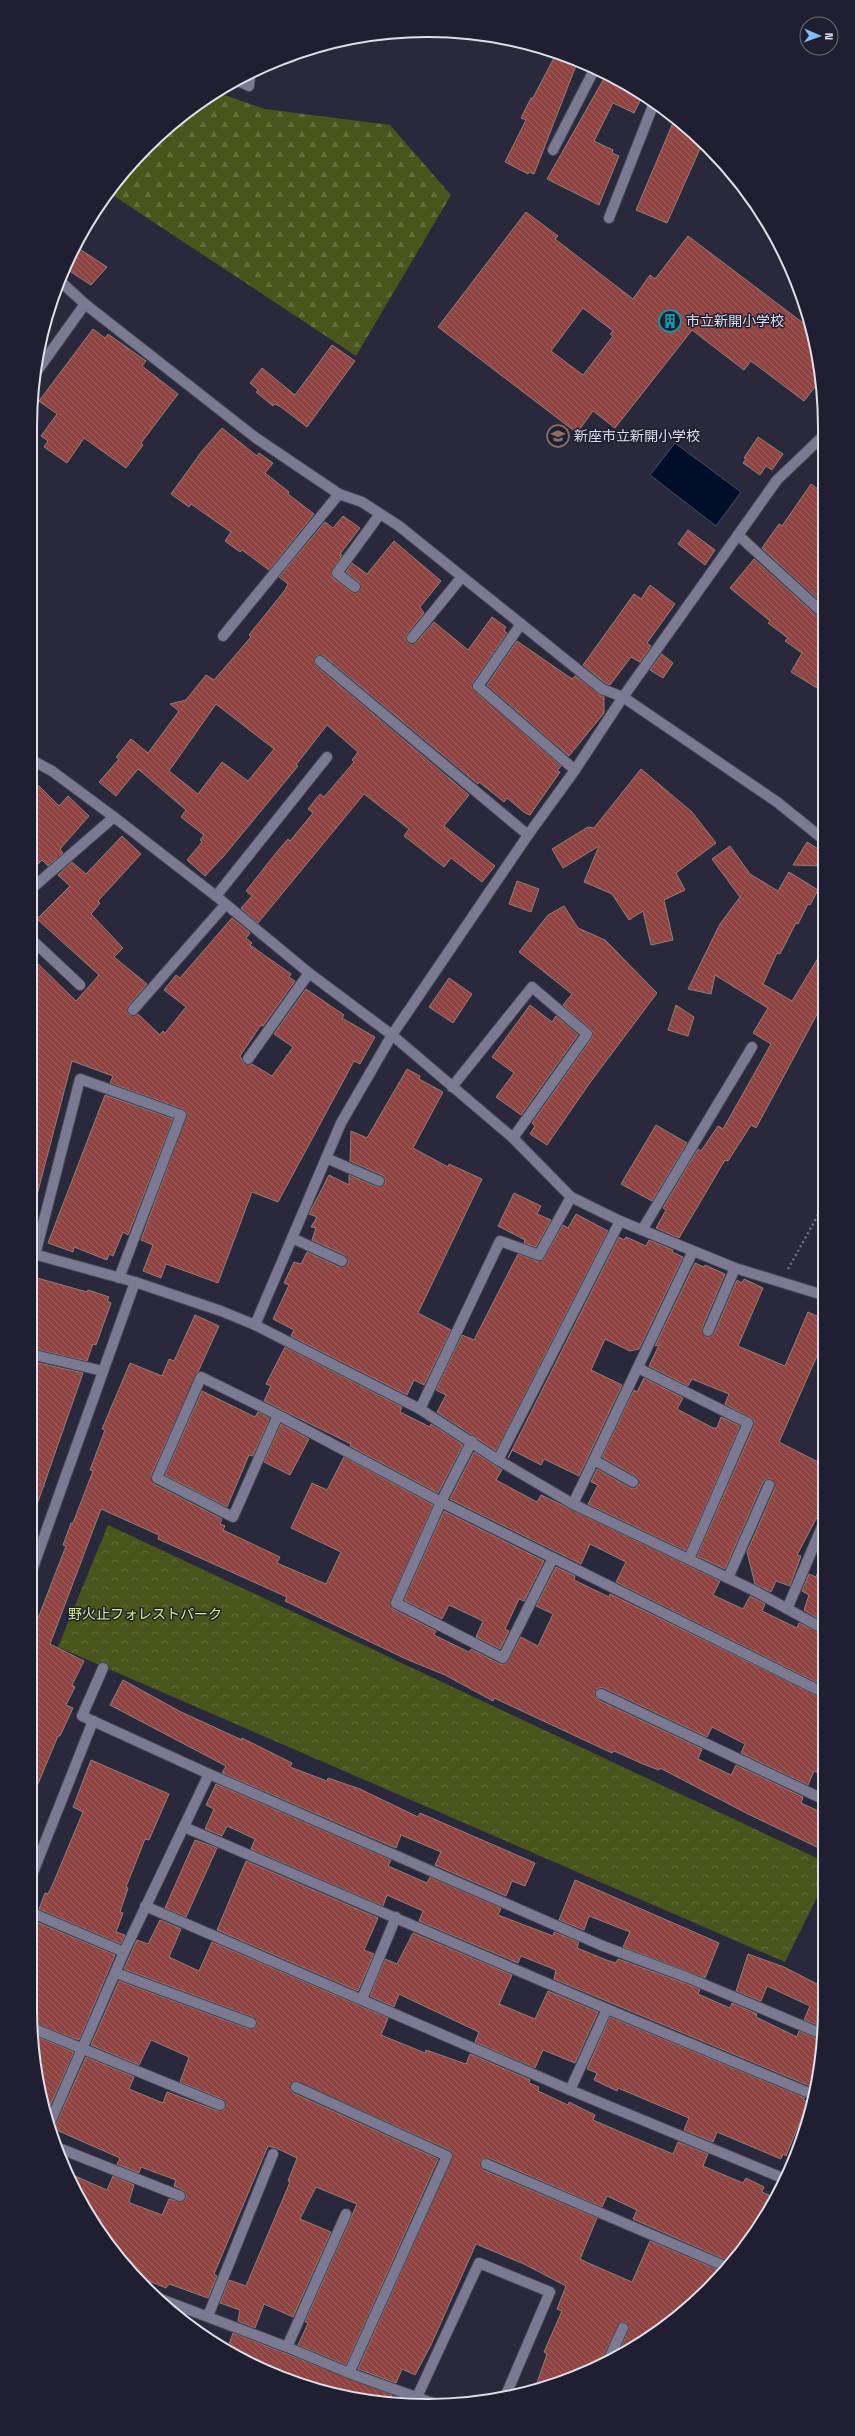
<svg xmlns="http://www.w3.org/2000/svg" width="855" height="2436" font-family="'Space Grotesk','Noto Sans JP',sans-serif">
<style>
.forest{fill:url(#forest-firs)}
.park{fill:url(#park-crowns)}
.water{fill:#000f29;stroke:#434d64}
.building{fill:url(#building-back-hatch);stroke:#967b78;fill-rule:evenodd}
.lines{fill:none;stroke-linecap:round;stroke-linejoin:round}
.minor-casing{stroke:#474757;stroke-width:12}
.path{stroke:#6e6e7f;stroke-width:2.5;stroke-dasharray:2 3;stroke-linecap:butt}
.minor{stroke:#7a7b92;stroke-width:10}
.labels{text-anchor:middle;stroke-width:3;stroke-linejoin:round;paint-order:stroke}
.poi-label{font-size:14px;fill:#dfdfec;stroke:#1f1f32;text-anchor:start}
.park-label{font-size:14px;fill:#d5ee87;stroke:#1f1f32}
.rim{fill:none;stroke:#dfdfec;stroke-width:2}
</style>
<defs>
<pattern id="forest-firs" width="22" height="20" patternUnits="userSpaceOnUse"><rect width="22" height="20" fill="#49561b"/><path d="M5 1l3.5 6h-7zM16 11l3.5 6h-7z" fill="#636e3c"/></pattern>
<pattern id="park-crowns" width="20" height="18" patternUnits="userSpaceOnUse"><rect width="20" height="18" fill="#49561b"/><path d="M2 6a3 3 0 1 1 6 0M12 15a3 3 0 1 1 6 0" fill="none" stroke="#636e3c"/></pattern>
<pattern id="building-back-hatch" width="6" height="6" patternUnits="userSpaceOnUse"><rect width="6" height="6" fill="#8f4441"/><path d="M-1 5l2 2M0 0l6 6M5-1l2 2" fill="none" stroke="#9e5f5d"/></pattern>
</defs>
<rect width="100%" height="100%" fill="#29293c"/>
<path class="forest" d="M216 92 265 109 390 125 451 195 356 356 108 192 165 129Z"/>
<path class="park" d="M108 1525 825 1862V1881L785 1962 58 1647Z"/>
<path class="water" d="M675 443 741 492 716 526 650 475Z"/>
<g class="building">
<path d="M556 54 577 63 534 174 529 172 528 174 505 162 526 120 521 118 531 98H533Z"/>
<path d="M606 75 626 83 643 95 634 113 613 103 594 141 613 150 612 153 619 156 599 205 547 179Z"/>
<path d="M675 118 703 142 667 223 636 210Z"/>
<path d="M526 212 558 236 555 239 633 299 650 275 655 279 688 236 811 329 822 378 804 401 751 361 744 370 692 330 615 428 593 411 577 433 438 327ZM583 308 613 331 610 334 613 336 583 375 551 351Z"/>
<path d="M75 246 107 267 91 285 65 268Z"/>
<path d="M93 329 105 338 108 334 146 361 142 366 178 394 141 443 143 445 126 468 84 438 67 463 44 447 48 441 41 436 57 414 39 401Z"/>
<path d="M332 345 355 361 307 427 281 407 275 404 273 406 256 392 258 390 250 383 262 368 295 395Z"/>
<path d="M222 428 257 456 259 453 273 463 265 473 289 492 288 494 314 514 269 570 242 550 240 552 225 541 231 532 191 504 189 507 171 494 202 451Z"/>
<path d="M758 437 783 454 772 470 766 466 760 475 743 463 746 459 744 458Z"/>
<path d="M811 484 822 492V603L762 548 779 524 782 526Z"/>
<path d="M343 516 360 528 340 554 342 555 331 573 333 578 351 592 358 593 361 588 359 582 346 572 352 563 367 574 394 541 441 581 420 607 424 613 407 634 406 640 408 643 417 642 434 622 468 650 492 617 506 627 504 631 507 633 473 682 472 688 561 766 557 771 560 772 530 815 525 813 507 798 504 802 479 782 478 784 324 656 317 655 314 660 316 666 469 795 444 826 495 866 482 882 451 858 444 867 404 836 409 829 364 794 258 923 241 908 252 896 246 891 276 853 288 839 290 841 313 813 308 809 320 794 324 797 354 762 352 760 358 752 327 725 296 765 298 766 223 857 205 876 187 860 202 842 200 840 204 835 181 817 186 810 138 769 116 796 99 782 119 759 116 757 131 739 148 753 179 711 170 704 186 700 206 675 214 680 239 651 251 637 249 635 285 590 288 584 279 577 325 522 333 528ZM216 704 274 749 248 781 222 762 198 794 169 771Z"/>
<path d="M688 530 715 550 705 565 678 544Z"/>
<path d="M754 559 818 617 822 618V691L791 672 802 653 785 641 788 638 768 623 770 621 730 588Z"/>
<path d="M650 585 675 604 647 643 651 646 640 662 631 657 610 685 605 683 583 665 634 594 641 599Z"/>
<path d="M517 641 572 679 575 676 604 697V713L569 756 487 685Z"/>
<path d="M662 654 673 663 663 678 650 670Z"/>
<path d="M641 769 692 812 716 843 676 873 685 890 664 900 673 940 651 945 643 911 629 920 612 894 584 882 599 846 563 868 552 849 588 827 594 828Z"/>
<path d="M30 777 59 806 68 796 89 816 60 849 63 853 48 866 42 860 30 872Z"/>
<path d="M122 836 141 854 98 901 100 903 91 914 123 948 114 957 147 984 128 1006 127 1012 129 1015 138 1014 160 1035 163 1031 165 1033 186 1007 164 990 176 975 180 978 232 918 250 933 246 938 252 943 250 945 291 974 289 977 295 981 263 1026 261 1025 240 1056 244 1064H252L272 1076 293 1047 274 1034 306 989 344 1015 342 1018 375 1037 360 1064 354 1061 278 1202 252 1192 218 1283 166 1264 161 1278 143 1271 153 1245 141 1240 187 1114 183 1109 110 1083 113 1076 72 1061 36 1199 30 1198V956L76 1001 99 975 37 919 70 886 58 875 72 862 86 874Z"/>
<path d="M807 842 823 852V866L793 865Z"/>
<path d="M730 846 750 874 778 891 789 872 818 890 810 905 808 904 798 924 796 923 780 954 777 953 763 984 792 1001 823 950V1003L756 1128 751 1125 728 1161 725 1160 679 1238 656 1228 666 1210 663 1208 698 1149 701 1151 718 1126 723 1129 771 1044 753 1033 768 1008 715 975 711 994 688 989 720 924 740 897 712 859Z"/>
<path d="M517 881 539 889 531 912 509 904Z"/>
<path d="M564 906 578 928 605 940 657 993 589 1084 547 1145 530 1134 535 1126 532 1123 592 1038 593 1032 563 1005 572 994 519 952 548 915Z"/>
<path d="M449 978 472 994 453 1023 429 1007Z"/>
<path d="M530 1005 552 1022 556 1016 578 1035 521 1115 496 1097 514 1073 492 1057Z"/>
<path d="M676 1005 694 1017 688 1036 668 1030Z"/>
<path d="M407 1069 420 1076 419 1079 443 1092 413 1148 448 1167 449 1164 482 1179 418 1313 451 1330 424 1385 414 1380 407 1395 291 1336 294 1330 273 1319 289 1285 284 1283 294 1262 301 1264 307 1252 339 1267 348 1264V1260L345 1255 312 1240 316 1228 311 1227 317 1217 309 1214 329 1175 349 1185V1175L377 1187 385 1184V1180L382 1175 350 1161 351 1131 367 1138Z"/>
<path d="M105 1095 173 1119 128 1235 123 1232 113 1256 109 1254 107 1260 74 1247 73 1252 48 1243Z"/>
<path d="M656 1125 687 1143 652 1201 621 1184Z"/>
<path d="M514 1193 541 1206 537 1214 551 1220 536 1247 524 1243 525 1240 498 1226Z"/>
<path d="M576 1214 608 1231 496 1451 437 1412 446 1395 436 1390 462 1335 474 1340 518 1254 537 1261 543 1260 563 1225 568 1228Z"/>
<path d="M619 1237 624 1240 626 1237 646 1246 649 1240 673 1250 672 1252 683 1257 639 1349 630 1351 605 1339 591 1370 622 1385 579 1476 544 1459 541 1465 512 1450 508 1458Z"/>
<path d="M695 1263 704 1267 705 1265 725 1274 702 1328 705 1337H709L714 1334 737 1280 742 1283 744 1279 763 1288 738 1346 785 1366 808 1312 824 1319V1340L779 1442 824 1465V1504L797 1555 801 1556 790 1586 776 1581 771 1592 755 1584 747 1552 775 1488 772 1479H768L763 1482 725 1569 697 1556 754 1426V1420L725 1404 729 1394 692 1379 688 1386 649 1366 659 1345 655 1346Z"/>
<path d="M30 1276 87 1292 88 1290 109 1297 107 1301 111 1303 96 1345 93 1344 87 1361 30 1348Z"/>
<path d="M195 1315 219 1326 151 1475 154 1484 222 1519 220 1524 225 1526 223 1530 280 1557 277 1563 326 1584 341 1552 291 1528 312 1483 327 1490 344 1457 433 1505 390 1603 393 1609 436 1631 434 1635 469 1652 471 1649 500 1664H506L521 1637 538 1646 553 1614 536 1606 556 1567 575 1576 574 1580 609 1597 610 1594 824 1699 825 1776 814 1771 808 1785 741 1753 745 1744 712 1727 707 1737 604 1688H598L595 1694 598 1700 702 1749 698 1759 731 1775 736 1765 803 1797 801 1803 825 1814V1835L819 1848 748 1814 660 1768 659 1770 643 1764 614 1751 612 1753 494 1698 493 1701 445 1675 406 1659 285 1601 287 1597 158 1539 159 1535 101 1509 50 1644 84 1661 72 1685 75 1687 66 1705 73 1708 60 1736H58L30 1803V1644L35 1626 66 1546 63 1545 71 1523H73L93 1471 90 1470 105 1430 102 1429 130 1363 162 1376 169 1359 174 1361Z"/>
<path d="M285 1347 402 1407 400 1412 430 1427 431 1424 463 1445 438 1493 350 1446 351 1444 264 1401 271 1386 266 1384Z"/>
<path d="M30 1361 83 1373 33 1516 30 1515Z"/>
<path d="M644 1378 683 1398 677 1409 713 1428H717L721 1417 740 1426 686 1551 588 1504 598 1485 591 1482 597 1469 630 1488H636L639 1485 637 1477 602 1457 634 1390 637 1392Z"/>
<path d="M202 1391 255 1417 258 1412 270 1418 253 1456 249 1455 227 1507 165 1475Z"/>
<path d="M281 1424 309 1439 290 1475 264 1462Z"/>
<path d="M474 1452 502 1470 496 1480 537 1502 541 1495 720 1581 713 1595 743 1609 750 1596 765 1604 762 1611 797 1628 799 1623 824 1635V1686L616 1582 626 1562 590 1544 581 1564 450 1499Z"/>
<path d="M444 1511 544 1561 524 1601 519 1599 505 1629 509 1631 500 1649 476 1637 483 1621 449 1605 442 1619 404 1600Z"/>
<path d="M822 1560 824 1561V1622L804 1610 809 1595 802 1591 809 1574 816 1577Z"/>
<path d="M123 1680 181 1712 242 1740V1738L292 1763 290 1767 327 1781 328 1778 360 1789 418 1817 420 1813 535 1863 525 1886 512 1881 506 1896 435 1865 441 1852 401 1835 396 1848 222 1773 226 1766 110 1705Z"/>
<path d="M91 1760 169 1794 149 1840 145 1839 126 1887 128 1888 120 1912 123 1913 116 1932 125 1935 121 1944 39 1909 45 1893 48 1894 52 1886 83 1812 73 1807Z"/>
<path d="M216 1784 391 1860 388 1866 427 1883 430 1877 501 1908 498 1915 553 1936 554 1932 579 1942 577 1948 609 1961 616 1963 618 1959 687 1984 700 1989 698 1994 730 2008 732 2003 757 2014 756 2017 797 2037 799 2031 821 2040 817 2072 810 2086 554 1979 556 1970 521 1956 518 1963 419 1921 423 1911 387 1895 383 1906 251 1849 255 1839 227 1826 222 1836 205 1829 214 1809 206 1805Z"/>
<path d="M195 1840 217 1848 186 1917 165 1908Z"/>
<path d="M246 1861 378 1918 364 1950 374 1954 358 1991 217 1930Z"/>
<path d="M575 1880 719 1943 705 1978 623 1947 630 1932 589 1916 584 1930 559 1920Z"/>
<path d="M160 1920 181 1929 169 1957 199 1971 212 1942 388 2018 381 2035 425 2053 426 2050 466 2064 470 2054 530 2080 529 2083 539 2087 538 2091 568 2105 569 2102 595 2115 593 2120 630 2136 673 2154 678 2142 708 2154 703 2166 743 2183 746 2178 764 2187 762 2192 771 2196 753 2232 751 2231 744 2246 731 2262 633 2219 637 2210 607 2196 602 2207 489 2158 482 2159 480 2164 483 2170 597 2218 580 2259 586 2262 632 2282 650 2241 723 2272 708 2290 648 2339 617 2357 629 2328 626 2322 620 2323 601 2360V2366L534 2391 547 2354 544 2352 562 2311 557 2309 566 2286 524 2264 476 2244 431 2345 415 2375 402 2369 396 2383 358 2369 453 2155 450 2150 295 2081 290 2087 293 2093 438 2159 346 2365 298 2345 308 2323 305 2322 357 2204 316 2187 300 2219 331 2232 293 2317 264 2304 255 2328 238 2321 240 2310 220 2303 229 2280 246 2286 290 2182 288 2181 297 2158 276 2148 268 2146 214 2274 217 2276 208 2298 169 2284 166 2288 134 2275 98 2228 101 2220 89 2215 83 2207 66 2172 107 2190 113 2176 134 2185 129 2201 130 2203 162 2215 169 2199 181 2202 186 2199V2195L183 2190 174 2186 176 2180 141 2167 139 2173 117 2164 120 2158 54 2129 86 2057 134 2077 129 2089 163 2103 167 2092 218 2111 224 2110 226 2105 222 2099 180 2082 189 2057 151 2040 139 2065 91 2045 119 1981 249 2029 255 2028 257 2022 253 2017 124 1969 137 1940 148 1944Z"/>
<path d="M34 1921 115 1955 79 2040 31 2022 30 1931Z"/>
<path d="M413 1933 512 1975 499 2004 535 2019 548 1991 598 2012 575 2063 543 2050 535 2068 475 2042 479 2032 405 1997 399 1994 394 2007 370 1996 385 1959 397 1964Z"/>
<path d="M748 1954 784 1967 819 1985 825 1973 823 2027 804 2020 810 2006 767 1986 761 2001 736 1991Z"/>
<path d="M610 2017 805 2098 803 2100 808 2102 786 2156 783 2154 781 2159 717 2132 713 2142 684 2130 689 2118 618 2088 617 2091 594 2080 597 2073 587 2069Z"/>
<path d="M33 2035 74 2052 46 2115 38 2086Z"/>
<path d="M233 2333 392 2395 389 2403H376L324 2392 251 2365 227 2350Z"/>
</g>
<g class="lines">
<g class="minor-casing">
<g id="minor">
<path d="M279 61 292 57 293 54"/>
<path d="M236 80 249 86 250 74"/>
<path d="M553 150 594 70"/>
<path d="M609 218 654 103"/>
<path d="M60 281 85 304 256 438 339 494 362 502 399 526 602 689 623 697 777 802 823 839"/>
<path d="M37 371 85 304"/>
<path d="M738 535 822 612"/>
<path d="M355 587 337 573 380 514"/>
<path d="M521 624 478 686 575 770"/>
<path d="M223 636 339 494"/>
<path d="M412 638 461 578"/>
<path d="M320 661 528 835"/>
<path d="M30 759 52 771 114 817 216 896 309 973 392 1035 513 1138 571 1197 620 1221 735 1268 823 1295"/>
<path d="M30 890 114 817"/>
<path d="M216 896 327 757"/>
<path d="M30 938 80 985"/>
<path d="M133 1010 225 905"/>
<path d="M248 1059 309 973"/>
<path d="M452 1087 532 987 587 1034 513 1138"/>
<path d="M326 1158 379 1181"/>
<path d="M642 1230 752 1047"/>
<path d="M292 1238 342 1261"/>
<path d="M30 1253 135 1282 221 1311 255 1325 420 1409 498 1460 573 1504 753 1590 824 1629"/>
<path d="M35 1255 80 1079 181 1115 119 1278"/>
<path d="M255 1325 341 1123 392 1035 528 835 575 770 623 697 738 535 777 480 822 437"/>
<path d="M708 1331 735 1268"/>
<path d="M30 1354 103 1371"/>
<path d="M638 1368 748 1423 689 1559"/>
<path d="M420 1409 500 1241 539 1255 571 1197"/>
<path d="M278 1415 233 1517 157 1478 201 1377 278 1415 441 1502 824 1693"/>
<path d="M472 1441 441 1502 396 1603 503 1658 553 1558"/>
<path d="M498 1460 620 1221"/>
<path d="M594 1460 633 1482"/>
<path d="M573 1504 693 1251"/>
<path d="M30 1576 135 1282"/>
<path d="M728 1578 769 1485"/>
<path d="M787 1609 824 1522"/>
<path d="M103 1668 82 1716 209 1774"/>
<path d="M601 1694 825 1800"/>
<path d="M184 1827 607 2009 814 2095"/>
<path d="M30 1880 93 1721"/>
<path d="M145 1906 570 2090 785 2179"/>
<path d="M30 1912 124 1952"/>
<path d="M116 1973 251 2023"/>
<path d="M362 1999 396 1917"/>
<path d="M32 2028 220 2105"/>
<path d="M296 2087 447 2156 349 2373"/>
<path d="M570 2090 607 2009"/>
<path d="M49 2125 124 1952 209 1774 603 1946 689 1978 822 2034"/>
<path d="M56 2147 180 2196"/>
<path d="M486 2164 727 2267"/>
<path d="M792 2165 796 2158"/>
<path d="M158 2298 287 2347 349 2373 438 2405"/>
<path d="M208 2316 273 2154"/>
<path d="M287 2347 346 2214"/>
<path d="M607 2363 623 2328"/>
<path d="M417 2397 479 2263 550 2292 505 2397"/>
</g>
</g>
<g class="path">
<path d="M788 1269 823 1206"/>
<path d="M30 1481 45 1486"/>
</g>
<use href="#minor" class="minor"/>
</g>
<defs>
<g id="building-ring" transform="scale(1.15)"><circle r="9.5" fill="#1f1f32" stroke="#0f9aa8" stroke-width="1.5"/><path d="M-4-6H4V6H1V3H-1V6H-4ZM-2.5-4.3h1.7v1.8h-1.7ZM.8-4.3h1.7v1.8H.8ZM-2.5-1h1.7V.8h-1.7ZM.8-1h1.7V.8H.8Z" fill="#0f9aa8"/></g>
<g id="school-ring" transform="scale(1.15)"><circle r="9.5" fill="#1f1f32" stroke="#8d6e63" stroke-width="1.5"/><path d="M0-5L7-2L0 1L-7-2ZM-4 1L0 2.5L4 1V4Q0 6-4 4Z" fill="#8d6e63"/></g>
</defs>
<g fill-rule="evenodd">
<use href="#building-ring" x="670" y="321"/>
<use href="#school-ring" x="558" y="436"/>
</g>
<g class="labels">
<g class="poi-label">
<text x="686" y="326">市立新開小学校</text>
<text x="574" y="441">新座市立新開小学校</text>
</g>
<g class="park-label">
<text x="145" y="1619">野火止フォレストパーク</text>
</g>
</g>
<path d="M0 0H855V2436H0ZM427 37H428A390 390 0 0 1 818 427V2009A390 390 0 0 1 428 2399H427A390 390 0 0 1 37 2009V427A390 390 0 0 1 427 37Z" fill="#1f1f32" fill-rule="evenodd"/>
<path class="rim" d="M427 37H428A390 390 0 0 1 818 427V2009A390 390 0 0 1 428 2399H427A390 390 0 0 1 37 2009V427A390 390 0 0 1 427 37Z"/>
<g transform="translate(819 36) rotate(92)"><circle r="19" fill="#1f1f32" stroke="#6c6c7c"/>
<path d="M0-3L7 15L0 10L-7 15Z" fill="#80bdfa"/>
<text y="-6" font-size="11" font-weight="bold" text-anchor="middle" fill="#dfdfec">N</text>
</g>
</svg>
